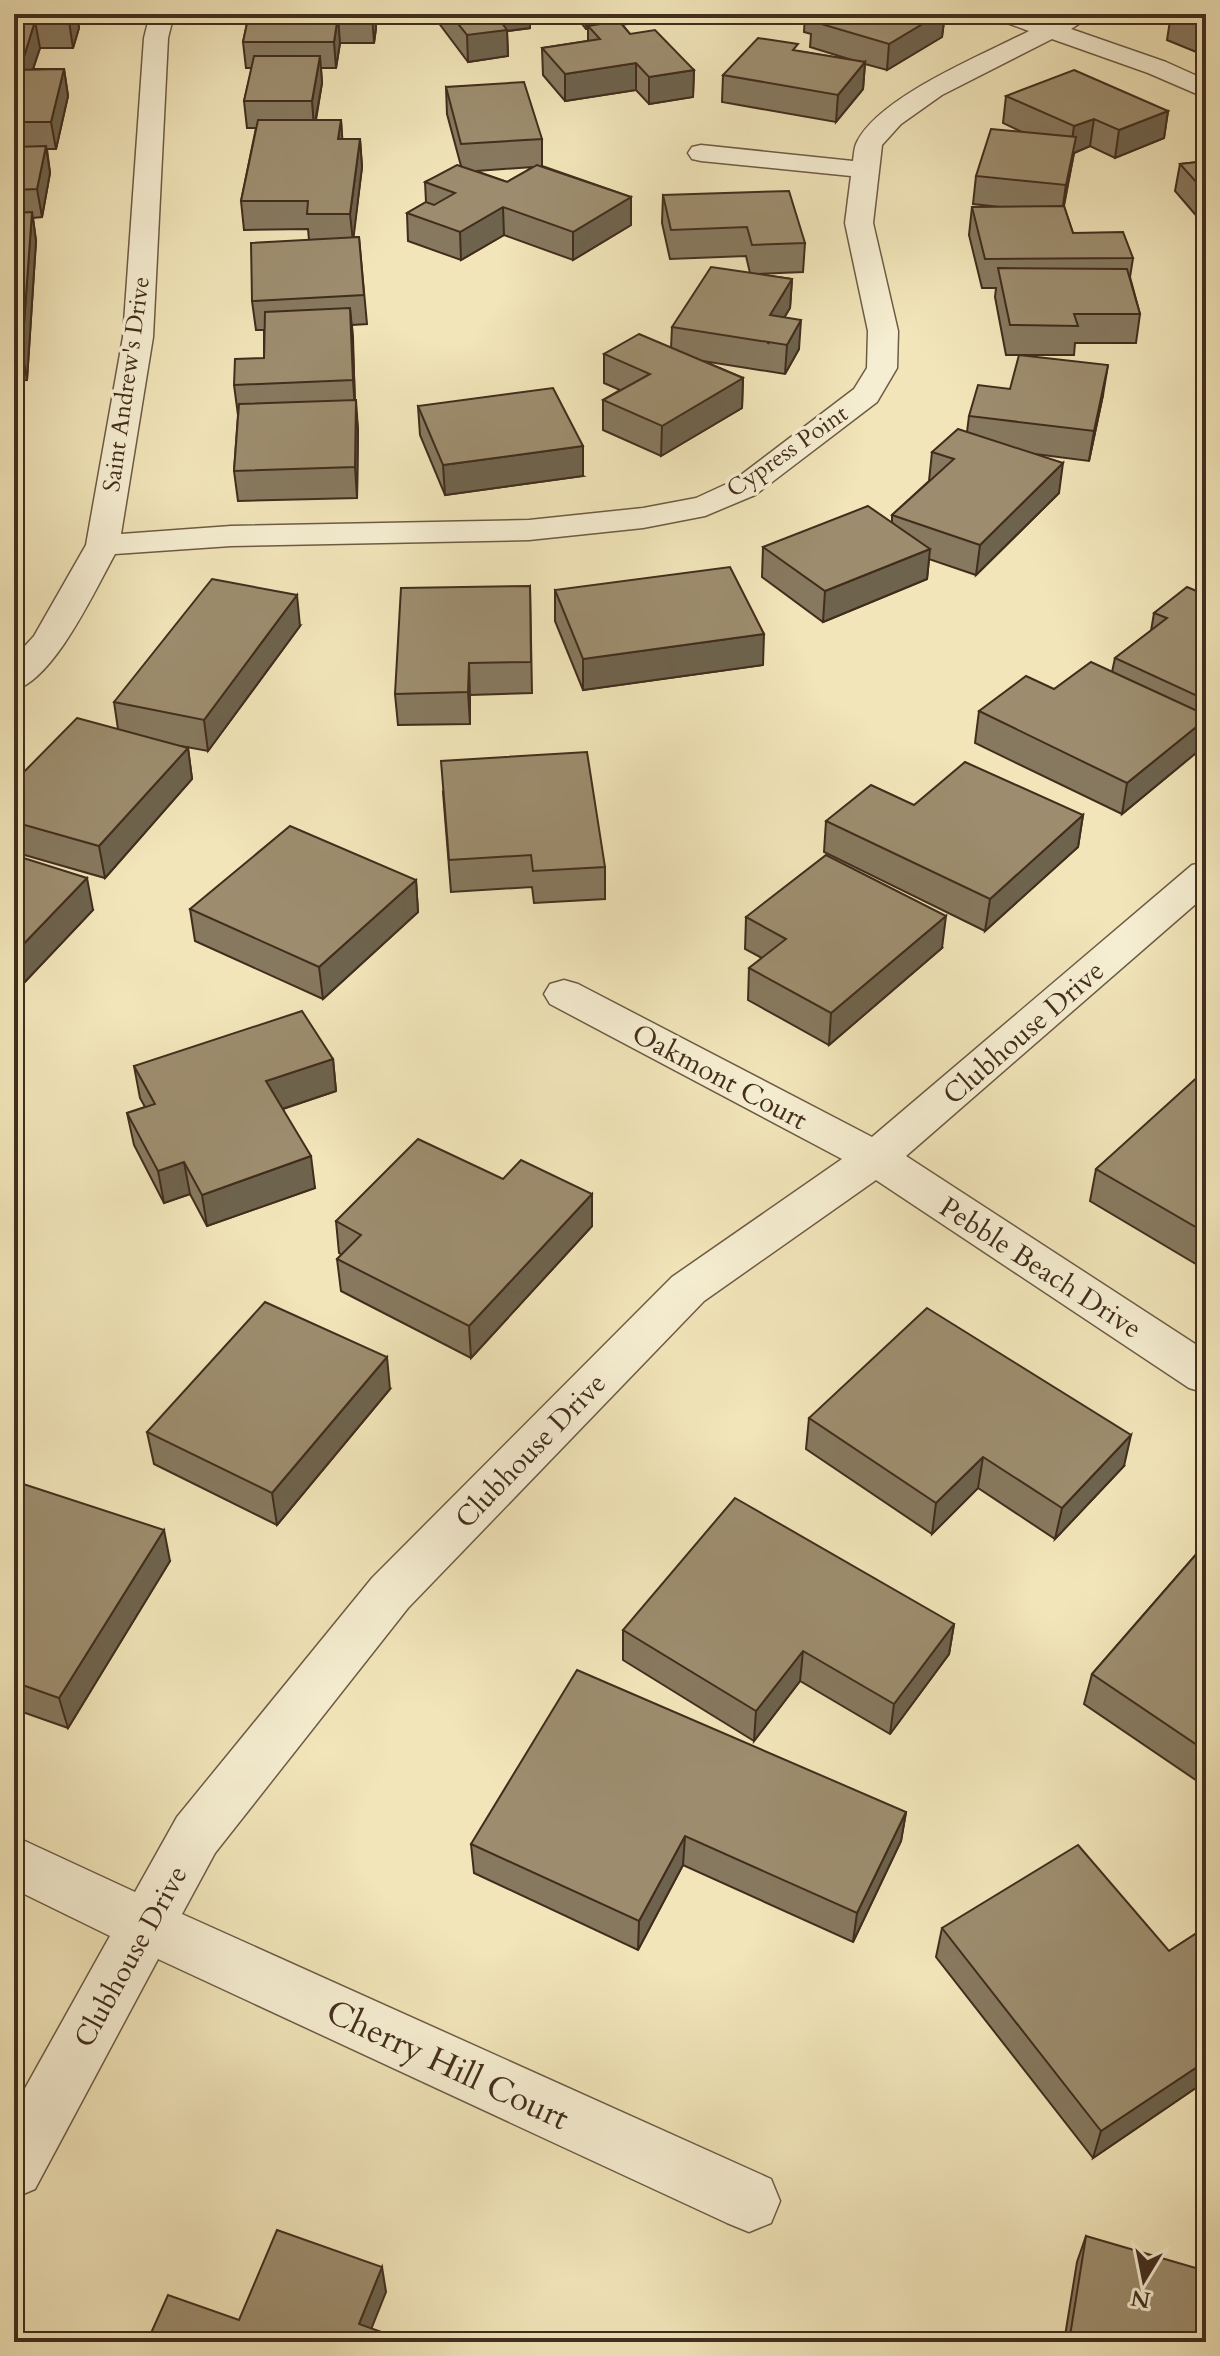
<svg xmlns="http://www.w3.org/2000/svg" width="1220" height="2356" font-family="Cardo,serif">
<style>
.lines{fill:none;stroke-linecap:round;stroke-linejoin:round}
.minor-casing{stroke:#6e5b44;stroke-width:3}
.minor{fill:#f6eed2;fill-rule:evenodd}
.wall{fill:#87795f;stroke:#422d1d;stroke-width:2;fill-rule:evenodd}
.shaded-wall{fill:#6e634d;stroke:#422d1d;stroke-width:2}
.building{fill:#9d8d6e;stroke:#422d1d;stroke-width:2}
.labels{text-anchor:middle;stroke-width:7;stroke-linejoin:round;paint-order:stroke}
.far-street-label{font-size:24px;fill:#422d1d;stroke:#f6eed2}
.street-label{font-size:28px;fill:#422d1d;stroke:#f6eed2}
.near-street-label{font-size:34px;fill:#422d1d;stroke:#f6eed2}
</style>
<rect width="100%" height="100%" fill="#f1e5b9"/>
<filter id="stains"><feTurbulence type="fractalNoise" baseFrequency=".0025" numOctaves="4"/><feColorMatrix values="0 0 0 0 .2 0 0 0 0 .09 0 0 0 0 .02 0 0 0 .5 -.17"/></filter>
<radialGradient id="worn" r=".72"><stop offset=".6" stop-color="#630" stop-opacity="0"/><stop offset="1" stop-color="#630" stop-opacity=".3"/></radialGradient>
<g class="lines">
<g class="minor-casing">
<g id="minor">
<path d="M150 14H174L168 38 153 337 121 534 231 526 529 520 643 508 696 498 733 481 854 389 867 368 868 331 845 223 851 176 701 161 692 159 688 153 692 147 701 145 853 161C854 155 854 147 857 142 880 96 983 55 1029 31L996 19 993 14H1027L1048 22 1063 14H1094L1071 29 1166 62 1206 80V98L1148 73 1052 39 942 95 901 124 882 145 873 223 898 331 897 368 877 402 755 495 705 516 643 528 529 540 231 546 115 554C95 590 54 680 14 690V658L34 636 86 545 123 337 144 38Z"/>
<path d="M1206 862V895L906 1156 1206 1351V1393L1189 1388 876 1180 704 1301 408 1608 215 1853 182 1914 771 2179 780 2201 771 2223 749 2232 727 2223 158 1959 35 2189 14 2198V2108L110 1936 14 1889V1836L135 1892 177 1817 372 1578 672 1277 842 1159 550 1004 544 994 550 984 564 980 578 984 872 1137 1192 865Z"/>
</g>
</g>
<use href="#minor" class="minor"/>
</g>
<g class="wall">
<path d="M14 14H77L79 28 73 48H40L33 69H64L68 96 56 149H47L50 173 42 217 33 218 36 241 27 380 14 381Z"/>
<path d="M249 14H375L376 28 374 43H340L336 68H321L322 83 316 120H341L342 139H360L362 167 353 237H359L367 324 352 325 355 400 358 430 357 498 238 501 234 471 238 415 234 385 264 358V330H256L252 301 309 240 308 229 244 230 241 201 256 128H247L244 101 252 68H246L243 42Z"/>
<path d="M432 14H530V28L507 31 508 56 468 62Z"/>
<path d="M574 14H627V24H622L630 34 694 70 693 97 649 104 636 90 565 101 543 75 542 48 588 41V29H586Z"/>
<path d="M805 14H945L942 37 887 70 865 64 863 89 836 122 722 102 723 75 797 51 852 60 810 47 811 34 804 32Z"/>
<path d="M1171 14H1206V56L1167 40Z"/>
<path d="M446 87 542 139V166L631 197V225L573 260 504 235 461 260 408 241 407 213 426 202 425 182 461 166 447 114ZM533 167 507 182 476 171Z"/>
<path d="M1006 96 1168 111 1164 138 1115 158 1090 146 1074 153 1064 206 1073 233 1133 258 1130 277 1140 314 1136 343H1075L1074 355H1006L995 297 996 288H982L969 235 972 207H1000L973 204 976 176 1022 132 1003 123Z"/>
<path d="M1206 161V227L1175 191 1180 164Z"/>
<path d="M663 195 805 243 803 272 756 274 792 279 790 308 784 318 799 349 785 374 703 361 743 378 742 408 661 456 603 430V400L620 390 604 383V354L671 348 672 327 750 273 746 256 670 259 662 223Z"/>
<path d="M1010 389 1103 395 1089 461 1035 454 1059 493 976 575 929 559 927 579 823 622 762 577 763 547 892 522V515L929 481 932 452 967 432 969 416Z"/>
<path d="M418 406 583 476 445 495 420 435Z"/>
<path d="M530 586 532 693 470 695V724L398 725 395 694Z"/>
<path d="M555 590 763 665 583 690 555 621Z"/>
<path d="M1206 595V734L1202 748 1122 814 975 743 979 711 1112 672 1115 658 1151 631 1154 613Z"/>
<path d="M300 626 208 751 181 746 188 748 192 779 105 878 14 852V782L118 729 114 702Z"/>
<path d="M443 792 605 867V899L534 903 532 887 451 892Z"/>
<path d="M914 805 1083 815 1078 847 985 931 824 852 826 821Z"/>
<path d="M14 855 93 910 21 986 14 984Z"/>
<path d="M416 880 418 912 323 999 195 941 190 909Z"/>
<path d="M746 917 942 948 829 1045 748 1000 749 968 762 958 745 949Z"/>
<path d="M333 1059 336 1091 283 1109 315 1188 207 1226 190 1194 164 1203 134 1145 127 1113 145 1107 140 1098 134 1066Z"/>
<path d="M1206 1075V1270L1090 1201 1096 1169Z"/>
<path d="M503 1179 592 1194V1226L471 1358 341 1291 337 1259 342 1255 339 1253 336 1221Z"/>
<path d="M390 1389 277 1525 154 1464 147 1432Z"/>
<path d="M809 1418 1124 1466 1055 1539 978 1488 932 1534 806 1449Z"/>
<path d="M14 1481 170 1561 68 1728 14 1709Z"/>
<path d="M1206 1543V1787L1084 1704 1092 1674Z"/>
<path d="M954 1624 949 1654 890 1734 800 1681 754 1741 623 1660V1630Z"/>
<path d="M906 1812 901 1841 853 1942 683 1865 638 1950 474 1873 471 1844Z"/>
<path d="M1206 1927V2081L1093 2158 936 1957 942 1928 1169 1951Z"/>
<path d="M1086 2236 1206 2342H1064L1077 2262Z"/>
</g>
<g class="shaded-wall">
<path d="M71 14H77L79 28 73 48 69 21Z"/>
<path d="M372 14H375L376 28 374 43Z"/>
<path d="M490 14H530V28L507 31 508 56 468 62 467 35Z"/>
<path d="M586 14H627V24L590 28 588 26V29H586Z"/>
<path d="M939 14H945L942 37 887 70 889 44Z"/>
<path d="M338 16 340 43 336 68 334 42Z"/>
<path d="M35 21 40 48 27 87 23 60Z"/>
<path d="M320 56 322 83 314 128 312 101Z"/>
<path d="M865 62 863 89 836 122 838 95Z"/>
<path d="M636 63V90L565 101V74Z"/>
<path d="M64 69 68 96 56 149 51 122Z"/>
<path d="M694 70 693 97 649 104V77Z"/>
<path d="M1168 111 1164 138 1115 158 1119 130Z"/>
<path d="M1094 119 1090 146 1074 153 1062 213 1074 126Z"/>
<path d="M341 120 343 148 338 139Z"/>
<path d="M360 139 362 167 353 242 350 214Z"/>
<path d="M46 146 50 173 42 217 37 189Z"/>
<path d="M631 197V225L573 260V232Z"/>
<path d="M503 207 504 235 461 260 460 232Z"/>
<path d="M32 212 36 241 27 380 22 351Z"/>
<path d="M792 279 790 308 768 344 770 315Z"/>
<path d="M350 308 353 337 355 410 353 380Z"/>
<path d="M801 320 799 349 785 374 787 345Z"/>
<path d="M1108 365 1103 395 1089 461 1094 431Z"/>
<path d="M743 378 742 408 661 456 662 426Z"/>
<path d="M356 400 358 430 357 498 355 467Z"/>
<path d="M583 446V476L445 495 443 465Z"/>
<path d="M1063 463 1059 493 976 575 980 545Z"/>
<path d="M930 549 927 579 823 622 825 591Z"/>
<path d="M297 595 300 626 208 751 204 720Z"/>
<path d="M764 634 763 665 583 690V659Z"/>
<path d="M469 663 470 695V724L468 692Z"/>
<path d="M1206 719V730L1202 748 1122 814 1127 783Z"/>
<path d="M188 748 192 779 105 878 99 846Z"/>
<path d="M1083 815 1078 847 985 931 990 899Z"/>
<path d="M87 878 93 910 21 986 14 954Z"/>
<path d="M416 880 418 912 323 999 319 967Z"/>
<path d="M946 916 942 948 829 1045 831 1013Z"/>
<path d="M333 1059 336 1091 270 1113 266 1081Z"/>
<path d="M311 1156 315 1188 207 1226 202 1195Z"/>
<path d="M184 1162 190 1194 164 1203 158 1171Z"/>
<path d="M592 1194V1226L471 1358 469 1326Z"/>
<path d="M387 1357 390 1389 277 1525 272 1493Z"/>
<path d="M1131 1435 1124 1466 1055 1539 1062 1508Z"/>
<path d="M983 1457 978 1488 932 1534 936 1503Z"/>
<path d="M164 1530 170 1561 68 1728 59 1698Z"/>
<path d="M954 1624 949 1654 890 1734 894 1704Z"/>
<path d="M803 1651 800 1681 754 1741 756 1711Z"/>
<path d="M906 1812 901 1841 853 1942 857 1913Z"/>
<path d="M685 1836 683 1865 638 1950 639 1921Z"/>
<path d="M1206 2061V2081L1093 2158 1101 2131Z"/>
<path d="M382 2267 386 2292 366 2342 359 2324Z"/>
</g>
<g class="building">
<path d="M14 14H71L69 21H35L23 60H14Z"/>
<path d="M249 14H372V16H338L334 42H243Z"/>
<path d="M450 14H495L507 30 467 35Z"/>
<path d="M824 14H939L889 44 811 21Z"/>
<path d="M1173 14H1206V27Z"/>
<path d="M619 21 630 34 655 30 694 70 649 77 636 63 565 74 542 48 600 39 588 26Z"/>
<path d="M758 38 798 44 793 50 865 62 838 95 723 75Z"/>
<path d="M254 56H320L312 101H244Z"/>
<path d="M64 69 51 122H14V70Z"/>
<path d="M1074 70 1168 111 1119 130 1094 119 1074 126 1006 96Z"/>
<path d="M524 82 542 139 461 144 446 87Z"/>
<path d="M258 120H341L338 139H360L350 214H307L308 201H241Z"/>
<path d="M991 129 1076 137 1066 185 976 176Z"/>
<path d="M46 146 37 189 14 190V147Z"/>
<path d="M1206 161V193L1180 164Z"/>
<path d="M457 165 507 182 537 165 631 197 573 232 503 207 460 232 407 213 426 202 434 205 455 193 425 182Z"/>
<path d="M789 191 805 243 752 245 747 227 671 230 663 195Z"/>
<path d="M1064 206 1073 233 1123 232 1133 258 985 259 972 207Z"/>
<path d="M32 212 22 351H14V213Z"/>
<path d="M359 237 364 295 252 301 251 243Z"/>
<path d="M711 267 792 279 770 315 801 320 787 345 672 327Z"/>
<path d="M998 268 1127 269 1140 314H1074L1078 326 1010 325Z"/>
<path d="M350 308 353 380 234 385 235 359 264 358 265 312Z"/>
<path d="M639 334 743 378 662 426 603 400 650 374 604 354Z"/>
<path d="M1019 355 1108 365 1094 431 969 416 978 385 1010 389Z"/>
<path d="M553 388 583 446 443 465 418 406Z"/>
<path d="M356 400 355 467 234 471 239 404Z"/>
<path d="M958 429 1063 463 980 545 892 515 954 459 932 452Z"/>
<path d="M868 506 930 549 825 591 763 547Z"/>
<path d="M730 567 764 634 583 659 555 590Z"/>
<path d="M212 579 297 595 204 720 114 702Z"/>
<path d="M530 586 531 662 469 663 468 692 395 694 401 588Z"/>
<path d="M1187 587 1206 595V700L1115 658 1167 618 1154 613Z"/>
<path d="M1091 662 1206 715V719L1127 783 979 711 1026 676 1054 689Z"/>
<path d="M77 718 188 748 99 846 14 822V782Z"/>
<path d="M587 752 605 867 533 871 531 855 449 860 441 761Z"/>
<path d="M965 762 1083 815 990 899 826 821 871 785 914 805Z"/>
<path d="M290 826 416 880 319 967 190 909Z"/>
<path d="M14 855 87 878 14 954Z"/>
<path d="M826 855 946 916 831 1013 749 968 786 939 746 917Z"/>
<path d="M302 1011 333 1059 266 1081 311 1156 202 1195 184 1162 158 1171 127 1113 155 1104 134 1066Z"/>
<path d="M1202 1073 1206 1075V1233L1096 1169Z"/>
<path d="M418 1139 503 1179 521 1160 592 1194 469 1326 337 1259 361 1235 336 1221Z"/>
<path d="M265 1302 387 1357 272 1493 147 1432Z"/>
<path d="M927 1308 1131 1435 1062 1508 983 1457 936 1503 809 1418Z"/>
<path d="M14 1481 164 1530 59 1698 14 1682Z"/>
<path d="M735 1498 954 1624 894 1704 803 1651 756 1711 623 1630Z"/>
<path d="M1206 1543V1751L1092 1674Z"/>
<path d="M577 1670 906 1812 857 1913 685 1836 639 1921 471 1844Z"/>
<path d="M1078 1845 1169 1951 1206 1927V2061L1101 2131 942 1928Z"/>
<path d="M277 2230 382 2267 359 2324 409 2342H147L168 2295 239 2320Z"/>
<path d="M1086 2236 1206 2271V2342H1069Z"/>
</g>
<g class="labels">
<g class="far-street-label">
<text transform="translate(126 384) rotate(-82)" y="8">Saint Andrew's Drive</text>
<text transform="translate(787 451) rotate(-35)" y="8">Cypress Point</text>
</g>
<g class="street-label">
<text transform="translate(1023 1032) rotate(-41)" y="10">Clubhouse Drive</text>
<text transform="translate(720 1076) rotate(28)" y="10">Oakmont Court</text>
<text transform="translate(1041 1267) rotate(33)" y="10">Pebble Beach Drive</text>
<text transform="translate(530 1450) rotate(-46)" y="10">Clubhouse Drive</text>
<text transform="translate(130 1956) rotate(-61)" y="10">Clubhouse Drive</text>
</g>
<g class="near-street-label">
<text transform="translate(448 2064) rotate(25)" y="12">Cherry Hill Court</text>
</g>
</g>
<rect width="1220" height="2356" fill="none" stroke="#f1e5b9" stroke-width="48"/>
<rect x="16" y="16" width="1188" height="2324" fill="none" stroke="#422d1d" stroke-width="4"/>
<rect x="24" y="24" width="1172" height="2308" fill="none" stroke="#422d1d" stroke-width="2"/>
<g transform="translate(1144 2280) rotate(190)" stroke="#f6eed2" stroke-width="6" paint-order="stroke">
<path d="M0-6L14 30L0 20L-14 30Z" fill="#422d1d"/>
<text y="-12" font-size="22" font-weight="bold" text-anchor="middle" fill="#422d1d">N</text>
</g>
<rect width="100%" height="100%" filter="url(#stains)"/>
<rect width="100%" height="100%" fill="url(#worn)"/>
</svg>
